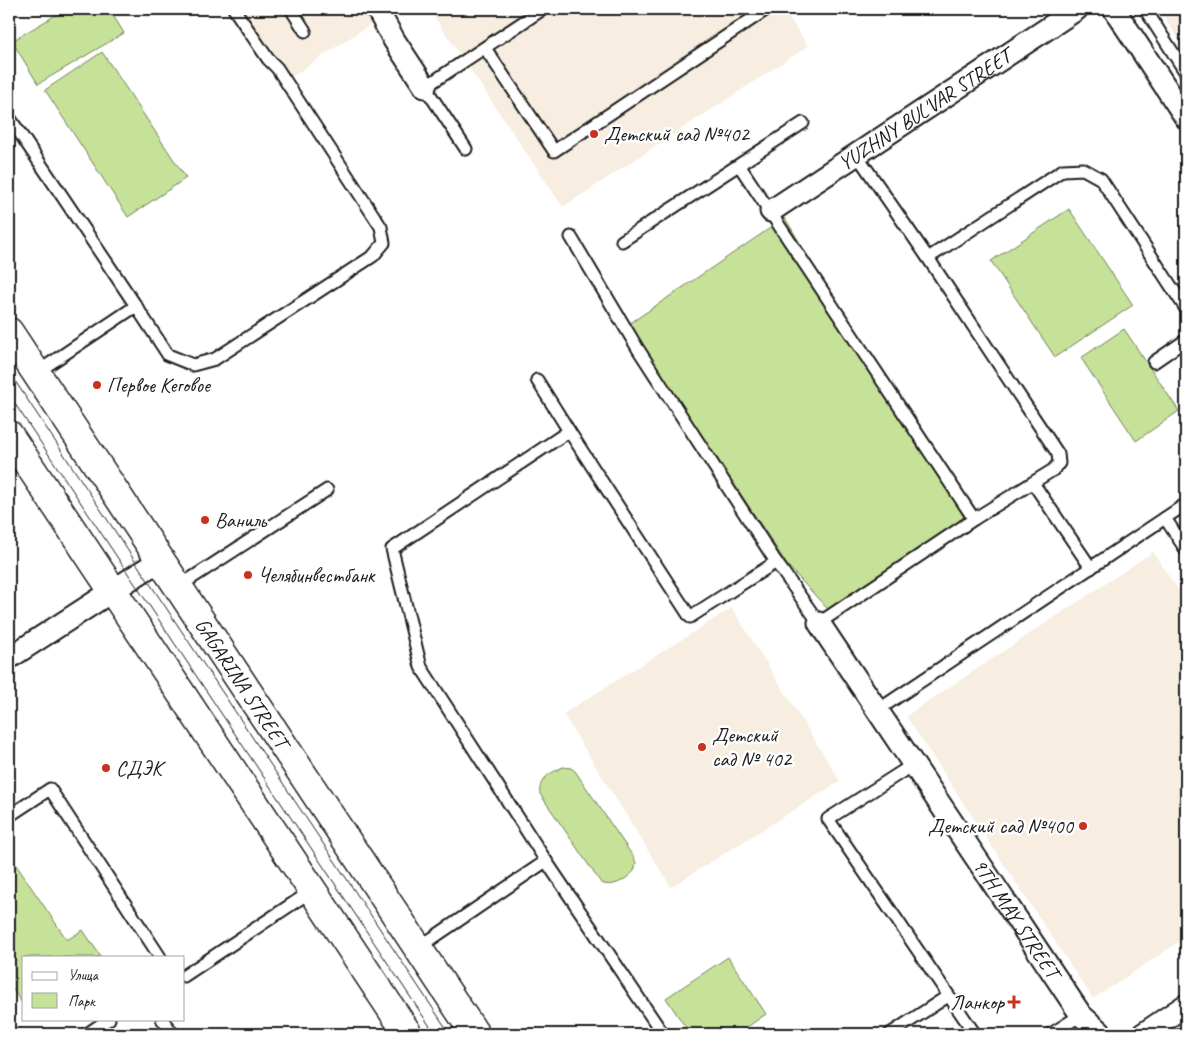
<svg xmlns="http://www.w3.org/2000/svg" width="1195" height="1043" font-family="Caveat,sans-serif">
<style>
.built{fill:#f7ede0}
.green{fill:#c6e299;stroke:#717f5a}
.lines{fill:none;stroke-linecap:round;stroke-linejoin:round}
.service-casing{stroke:#1c1c1c;stroke-width:15}
.minor-casing{stroke:#1c1c1c;stroke-width:25}
.secondary-casing{stroke:#1c1c1c;stroke-width:31}
.service{stroke:#fff;stroke-width:11}
.minor{stroke:#fff;stroke-width:21}
.secondary{stroke:#fff;stroke-width:28}
.tram{stroke:#1c1c1c;stroke-width:1}
.poi-dot{fill:#c8321e;stroke:#fff;stroke-width:2}
.labels{text-anchor:middle;stroke-width:5;stroke-linejoin:round;paint-order:stroke}
.street-label{font-size:21px;fill:#1c1c1c;stroke:#fff}
.poi-label{font-size:21px;fill:#1c1c1c;stroke:#fff;text-anchor:start}
</style>
<rect width="100%" height="100%" fill="#fff"/>
<filter id="ink" filterUnits="userSpaceOnUse"><feTurbulence type="fractalNoise" baseFrequency=".02" numOctaves="2"/><feDisplacementMap in="SourceGraphic" scale="10" xChannelSelector="R" yChannelSelector="G"/><feConvolveMatrix kernelMatrix="1 2 1 2 8 2 1 2 1" color-interpolation-filters="sRGB"/></filter>
<g filter="url(#ink)">
<g class="built">
<path d="M229 9H375L380 18 279 85Z"/>
<path d="M429 9H783L808 46 563 207Z"/>
<path d="M1160 9H1186V52Z"/>
<path d="M1153 552 1186 602V937L1093 999 906 716Z"/>
<path d="M732 608 840 781 671 887 563 714Z"/>
</g>
<g class="green">
<path d="M66 9H109L124 33 38 84 12 41Z"/>
<path d="M102 52 186 178 128 217 45 90Z"/>
<path d="M1069 209 1133 305 1055 357 991 261Z"/>
<path d="M785 218 971 528 834 616 788 566 629 324Z"/>
<path d="M1124 329 1179 411 1136 441 1081 358Z"/>
<path d="M563 767 571 768 575 771 634 858 636 863 634 871C625 880 614 888 601 883L540 794C538 779 550 773 563 767Z"/>
<path d="M12 859 67 940 83 930 101 957H24V1006L9 984V862Z"/>
<path d="M728 957 766 1014 737 1034H690L666 998Z"/>
</g>
<g class="lines">
<g class="service-casing">
<g id="service">
<path d="M291 9 305 31"/>
<path d="M1145 9 1186 73"/>
<path d="M485 48 554 151 767 9"/>
<path d="M9 117 136 306 36 373"/>
<path d="M466 149 425 87 543 9"/>
<path d="M739 165 974 519"/>
<path d="M571 237 638 349 776 562 819 623 974 519 1053 470 1059 463 1058 454 928 258 857 155"/>
<path d="M622 241 803 123"/>
<path d="M928 258 1063 170 1083 169 1101 179 1186 309"/>
<path d="M136 306 168 355 193 365 215 359 373 256 384 243 381 227 277 68 268 59 234 9"/>
<path d="M1154 362 1186 340"/>
<path d="M537 380 569 431"/>
<path d="M1033 483 1091 568"/>
<path d="M1165 518 1186 550"/>
<path d="M178 587 327 490"/>
<path d="M878 710 1186 504"/>
<path d="M914 764 828 819 975 1034"/>
<path d="M9 816 50 789 160 957"/>
<path d="M418 948 546 861"/>
<path d="M184 976 313 890"/>
<path d="M162 1019 173 1034"/>
<path d="M87 1034 109 1019"/>
<path d="M663 1034 546 861 421 667 392 549 569 431 690 617 776 562"/>
<path d="M890 1034 948 996"/>
<path d="M1051 1034 1081 1015"/>
</g>
</g>
<g class="minor-casing">
<g id="minor">
<path d="M377 9 394 40 425 87"/>
<path d="M1114 9 1186 118"/>
<path id="s1" d="M771 211 1077 9"/>
<path id="s2" d="M819 623 1081 1015 1102 1034"/>
<path d="M9 658 160 560"/>
<path d="M1143 1034 1186 1005"/>
</g>
</g>
<g class="secondary-casing">
<g id="secondary">
<path id="s3" d="M9 332 475 1034"/>
<path d="M9 435 408 1034"/>
</g>
</g>
<use href="#service" class="service"/>
<use href="#minor" class="minor"/>
<use href="#secondary" class="secondary"/>
<g class="tram">
<path d="M9 372 450 1034"/>
<path d="M9 395 435 1034"/>
</g>
</g>
</g>
<g class="poi-dot">
<circle cx="594" cy="134" r="5"/>
<circle cx="97" cy="385" r="5"/>
<circle cx="205" cy="520" r="5"/>
<circle cx="248" cy="575" r="5"/>
<circle cx="702" cy="747" r="5"/>
<circle cx="106" cy="768" r="5"/>
<circle cx="1083" cy="826" r="5"/>
<path d="M1011.5 994.5h5v5h5v5h-5v5h-5v-5h-5v-5h5z"/>
</g>
<g class="labels">
<g class="street-label">
<text dy="7" stroke="none"><textPath href="#s1" startOffset="184">YUZHNY BUL'VAR STREET</textPath></text>
<text dy="7" stroke="none"><textPath href="#s3" startOffset="421">GAGARINA STREET</textPath></text>
<text dy="7" stroke="none"><textPath href="#s2" startOffset="355">9TH MAY STREET</textPath></text>
</g>
<g class="poi-label">
<text x="604" y="141">Детский сад №402</text>
<text x="107" y="392">Первое Кеговое</text>
<text x="215" y="527">Ваниль</text>
<text x="258" y="582">Челябинвестбанк</text>
<text x="712" y="742">Детский<tspan x="712" dy="24">сад № 402</tspan></text>
<text x="116" y="775">СДЭК</text>
<text x="1073" y="833" text-anchor="end">Детский сад №400</text>
<text x="1004" y="1009" text-anchor="end">Ланкор</text>
</g>
</g>
<rect width="1195" height="1043" fill="none" stroke="#fff" stroke-width="30"/>
<rect x="15" y="15" width="1165" height="1013" fill="none" stroke="#1c1c1c" stroke-width="2" filter="url(#ink)"/>
<rect x="22" y="956" width="162" height="65" fill="#ffffff" stroke="#a4a4a4"/>
<rect x="32" y="972" width="25" height="8" fill="#ffffff" stroke="#a4a4a4"/>
<text x="68" y="980" font-size="15" fill="#1c1c1c">Улица</text>
<rect x="32" y="993" width="25" height="15" fill="#c6e299" stroke="#a4a4a4"/>
<text x="68" y="1006" font-size="15" fill="#1c1c1c">Парк</text>
</svg>
